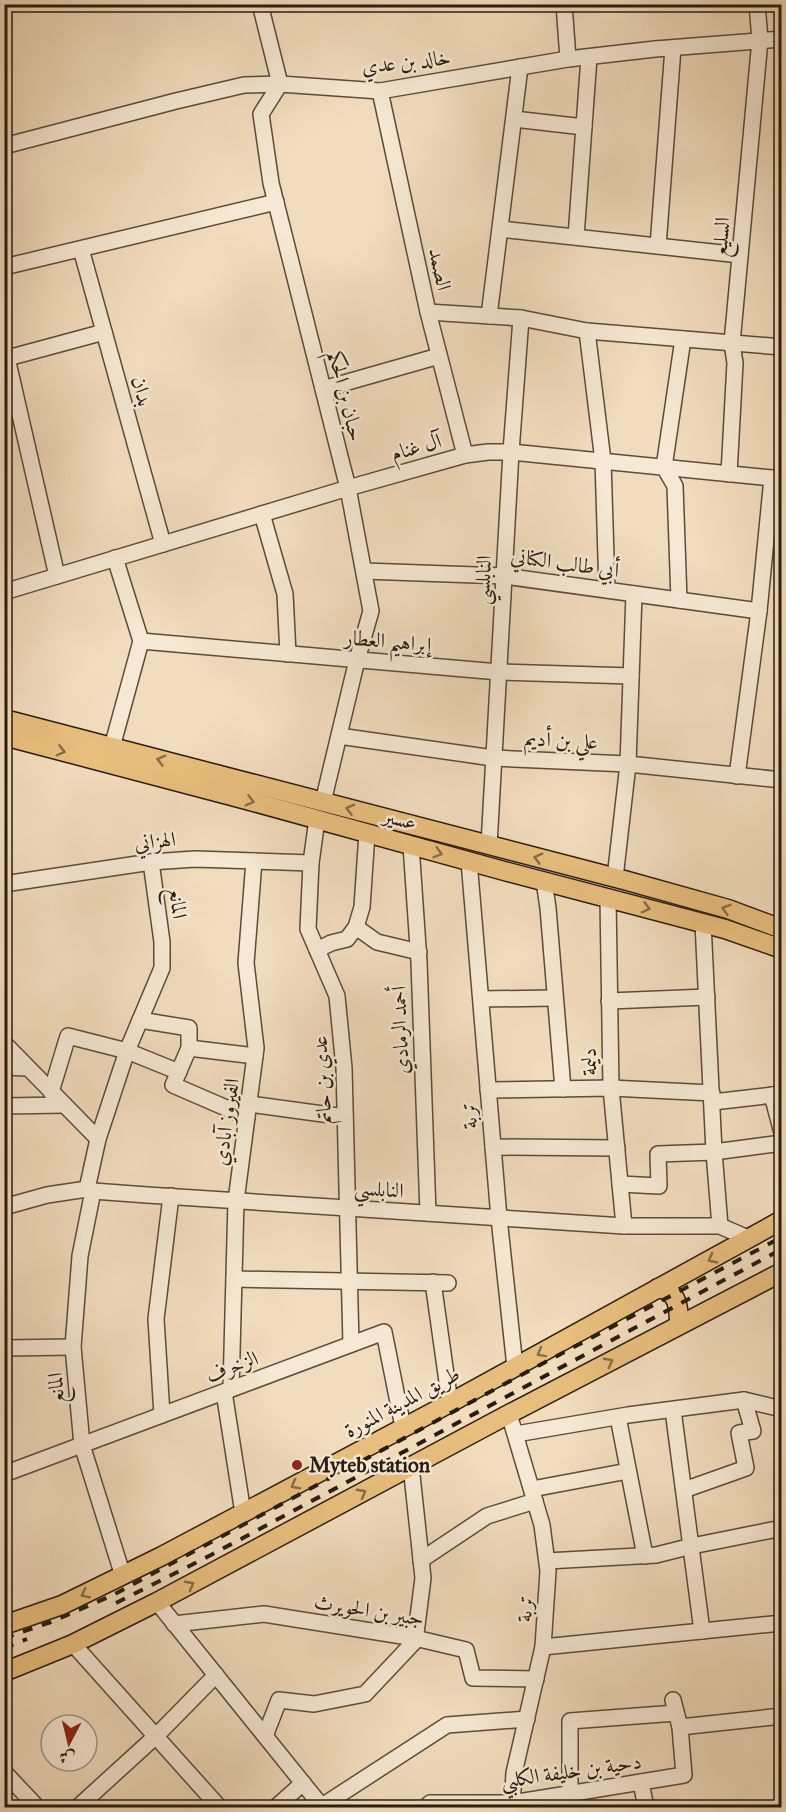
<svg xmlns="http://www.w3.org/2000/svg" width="786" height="1812" font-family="'IM FELL Great Primer',Amiri,serif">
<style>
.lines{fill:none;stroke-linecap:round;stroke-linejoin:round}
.minor-casing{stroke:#5b4c3a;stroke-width:18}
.major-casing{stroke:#291c0f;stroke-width:21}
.minor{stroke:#f6e8d4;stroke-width:15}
.major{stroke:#e8be7e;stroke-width:18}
.rail{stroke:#291c0f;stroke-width:4;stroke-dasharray:10 10;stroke-linecap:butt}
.oneway{stroke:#886d46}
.poi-dot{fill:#8f2418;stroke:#f6e8d4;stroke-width:2}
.labels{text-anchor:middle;stroke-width:5;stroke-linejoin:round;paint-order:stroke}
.street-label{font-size:21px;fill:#291c0f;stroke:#f6e8d4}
.poi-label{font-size:21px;font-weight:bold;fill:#291c0f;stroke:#f6e8d4;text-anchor:start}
</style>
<rect width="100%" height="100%" fill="#f1dcbd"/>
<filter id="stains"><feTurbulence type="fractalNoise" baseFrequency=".00333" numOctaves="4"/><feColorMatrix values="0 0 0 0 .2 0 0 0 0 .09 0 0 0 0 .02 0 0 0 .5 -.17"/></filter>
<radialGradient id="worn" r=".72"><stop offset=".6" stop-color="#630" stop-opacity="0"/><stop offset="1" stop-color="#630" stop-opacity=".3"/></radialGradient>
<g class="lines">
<g class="minor-casing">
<g id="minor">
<path d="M260 4 280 84 261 114 271 183 348 488 371 611 357 660 323 802"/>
<path d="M564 4 568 59"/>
<path d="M380 91 428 312 465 455"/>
<path d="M514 119 584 127"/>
<path d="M4 146 176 101 244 85 280 84 380 91 568 59 655 49 782 39"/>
<path d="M500 229 740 255"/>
<path d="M576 237 589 57"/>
<path d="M658 246 673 48"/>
<path d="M81 249 163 544"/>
<path d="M4 267 276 202"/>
<path d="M428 312 521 318 587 331 782 347"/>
<path d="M489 316 520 67"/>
<path d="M587 331 603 461 607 590"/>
<path d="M7 358 57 576"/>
<path d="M4 359 104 332"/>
<path d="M323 389 439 356"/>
<path d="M729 474 735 363 732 343 760 40 757 4"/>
<path d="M262 514 285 594 288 654"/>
<path d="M364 571 504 576 759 611"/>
<path d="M4 592 348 488 465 455 488 452H511L782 479"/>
<path d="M679 600 675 486 664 467 683 339"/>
<path d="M141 641 499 672 631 676"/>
<path d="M339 736 493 758 628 764 782 780"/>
<path d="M112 747 141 641 115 558"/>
<path d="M737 776 759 611 772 478"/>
<path d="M317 819 311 863 308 929 337 996 344 1068 351 1344"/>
<path d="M411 845 419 962 428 1213"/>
<path d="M489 845 511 452 521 318"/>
<path d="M469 861 499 1218 515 1367"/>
<path d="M615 878 628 764 634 594"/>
<path d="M544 881 548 908 563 1089"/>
<path d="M4 884 151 862 195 859 311 863"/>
<path d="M608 898 611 1088 624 1226"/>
<path d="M703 923 714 1152 720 1226"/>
<path d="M356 927 377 942 419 952"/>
<path d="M317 950 331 943 347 939 356 927 362 907 367 833"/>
<path d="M481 999 555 998"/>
<path d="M609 1001 707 997"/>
<path d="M140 1020 189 1028V1048L173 1085 247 1117"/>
<path d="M4 1043 98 1139"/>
<path d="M189 1048 255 1056"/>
<path d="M4 1067 27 1068"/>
<path d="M488 1090 611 1088 712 1093"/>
<path d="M51 1092 68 1036 127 1051 179 1072"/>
<path d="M772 1095 782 1133"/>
<path d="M713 1102 782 1094"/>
<path d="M249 1104 345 1117"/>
<path d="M4 1106 64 1105"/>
<path d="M493 1147 617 1148"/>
<path d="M620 1184 659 1186 658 1154 714 1152 782 1143"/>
<path d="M87 1189 98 1139 127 1051 162 968V942L151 862"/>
<path d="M93 1191 80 1256 73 1347 82 1445 123 1576"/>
<path d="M4 1207 47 1195 87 1189 93 1191 147 1195 624 1226H720L750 1239"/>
<path d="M234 1279 448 1283"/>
<path d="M433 1282 450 1403"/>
<path d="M4 1348 73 1347"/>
<path d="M231 1389 236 1201 256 1048 246 963 254 861"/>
<path d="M224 1392 243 1513"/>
<path d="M673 1410 702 1631"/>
<path d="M509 1414 542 1525 548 1571 543 1647 514 1773 512 1808"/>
<path d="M162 1415 156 1319 171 1196"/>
<path d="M618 1417 645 1556"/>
<path d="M516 1434 628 1415 744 1400 782 1409"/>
<path d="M4 1474 384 1332 403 1427"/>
<path d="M532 1489 628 1471"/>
<path d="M684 1490 746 1468 739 1433 753 1431 744 1400"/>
<path d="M421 1560 487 1516 535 1501"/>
<path d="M547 1561 656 1555 692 1546 782 1528"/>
<path d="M157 1602 323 1808"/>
<path d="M174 1624 264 1614 415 1638 466 1650 473 1678 536 1679"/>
<path d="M73 1644 220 1808"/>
<path d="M543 1647 782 1623"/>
<path d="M680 1727 782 1716"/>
<path d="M265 1736 279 1700 314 1704 365 1694 415 1641 423 1578 411 1466"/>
<path d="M4 1772 38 1808"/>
<path d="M641 1782 646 1808"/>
<path d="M570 1794V1721L676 1713"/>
<path d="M322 1806 447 1725 527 1719"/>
<path d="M77 1808 156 1736 216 1675"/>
<path d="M275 1808 303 1783"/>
<path d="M425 1808 430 1803H512L684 1775 680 1727 673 1700"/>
</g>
</g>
<g class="major-casing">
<g id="major">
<path d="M4 719 624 880 728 909 782 929"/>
<path d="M4 736 243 799 508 872 725 929 782 949"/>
<path d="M658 1288C678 1291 679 1307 679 1325"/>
<path d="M4 1625 62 1605 162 1556 450 1403 782 1220"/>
<path d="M4 1672 73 1644 157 1602 509 1414 782 1272"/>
</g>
</g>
<use href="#minor" class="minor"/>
<use href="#major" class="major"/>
<g class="rail">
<path d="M116 1603 211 1555 782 1249"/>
<path d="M4 1638 51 1622 113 1595 538 1366 782 1237"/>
<path d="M4 1648 27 1639"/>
</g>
</g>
<defs><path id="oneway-chevron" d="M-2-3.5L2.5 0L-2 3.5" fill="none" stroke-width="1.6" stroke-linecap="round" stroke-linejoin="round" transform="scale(1.5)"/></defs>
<g class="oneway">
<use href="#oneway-chevron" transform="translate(61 751) rotate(15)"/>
<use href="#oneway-chevron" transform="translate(161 760) rotate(-165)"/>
<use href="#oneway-chevron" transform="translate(250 801) rotate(15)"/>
<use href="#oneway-chevron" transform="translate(350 809) rotate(-165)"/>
<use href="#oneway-chevron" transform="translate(438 853) rotate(16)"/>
<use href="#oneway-chevron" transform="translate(538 858) rotate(-165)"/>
<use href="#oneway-chevron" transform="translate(646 908) rotate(15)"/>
<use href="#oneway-chevron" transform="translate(726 909) rotate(-163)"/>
<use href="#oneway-chevron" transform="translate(712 1259) rotate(152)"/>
<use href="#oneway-chevron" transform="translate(541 1353) rotate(151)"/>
<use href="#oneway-chevron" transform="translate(609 1362) rotate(-28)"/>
<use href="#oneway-chevron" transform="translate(295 1485) rotate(152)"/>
<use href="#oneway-chevron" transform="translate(362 1493) rotate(-28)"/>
<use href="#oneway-chevron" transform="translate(190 1585) rotate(-28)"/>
<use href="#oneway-chevron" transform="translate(85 1594) rotate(154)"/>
</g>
<circle class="poi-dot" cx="297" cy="1465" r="6"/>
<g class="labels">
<g class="street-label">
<text transform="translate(406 62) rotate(-6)" y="7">خالد بن عدي</text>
<text transform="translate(721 237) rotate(-85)" y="7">السليع</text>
<text transform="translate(440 269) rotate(78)" y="7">الصمد</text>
<text transform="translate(142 391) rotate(75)" y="7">بدان</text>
<text transform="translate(346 396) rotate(76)" y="7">حبان بن الحكم</text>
<text transform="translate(416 447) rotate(-16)" y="7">آل غنام</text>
<text transform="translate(565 563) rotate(8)" y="7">أبي طالب الكناني</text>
<text transform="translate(483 580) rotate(-87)" y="7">النابلسي</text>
<text transform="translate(388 641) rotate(5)" y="7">إبراهيم العطار</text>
<text transform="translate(561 740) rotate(3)" y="7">علي بن أديم</text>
<text transform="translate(400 819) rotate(15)" y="7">عسير</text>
<text transform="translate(155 841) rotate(-6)" y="7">الهزاني</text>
<text transform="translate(178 903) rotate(82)" y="7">المانع</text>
<text transform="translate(400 1030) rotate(-92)" y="7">أحمد الرمادي</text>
<text transform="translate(589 1062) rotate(-91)" y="7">دليمة</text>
<text transform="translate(322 1080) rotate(-93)" y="7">عدي بن حاتم</text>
<text transform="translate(469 1116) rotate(-95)" y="7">تربة</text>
<text transform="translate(226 1122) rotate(-82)" y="7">الفيروز آبادي</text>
<text transform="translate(379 1189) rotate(4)" y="7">النابلسي</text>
<text transform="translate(232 1367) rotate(-21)" y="7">الزخرف</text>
<text transform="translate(56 1388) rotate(-95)" y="7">المانع</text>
<text transform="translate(402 1402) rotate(-28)" y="7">طريق المدينة المنورة</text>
<text transform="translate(525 1609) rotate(-86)" y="7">تربة</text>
<text transform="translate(369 1610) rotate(9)" y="7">جبير بن الحويرث</text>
<text transform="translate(571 1771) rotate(-8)" y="7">دحية بن خليفة الكلبي</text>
</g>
<g class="poi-label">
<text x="309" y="1472">Myteb station</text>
</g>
</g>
<rect width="786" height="1812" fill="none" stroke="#f1dcbd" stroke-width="24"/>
<rect x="6" y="6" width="774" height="1800" fill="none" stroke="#291c0f" stroke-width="3"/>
<rect x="12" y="12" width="762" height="1788" fill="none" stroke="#291c0f" stroke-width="1.5"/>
<g transform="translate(69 1743) rotate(187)"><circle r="28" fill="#f6e8d4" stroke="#a49685" stroke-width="1.5"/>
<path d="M0-4.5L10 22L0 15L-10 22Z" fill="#8f2418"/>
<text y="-9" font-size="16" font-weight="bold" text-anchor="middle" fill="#291c0f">ش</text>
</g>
<rect width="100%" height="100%" filter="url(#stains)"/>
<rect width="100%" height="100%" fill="url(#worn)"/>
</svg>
